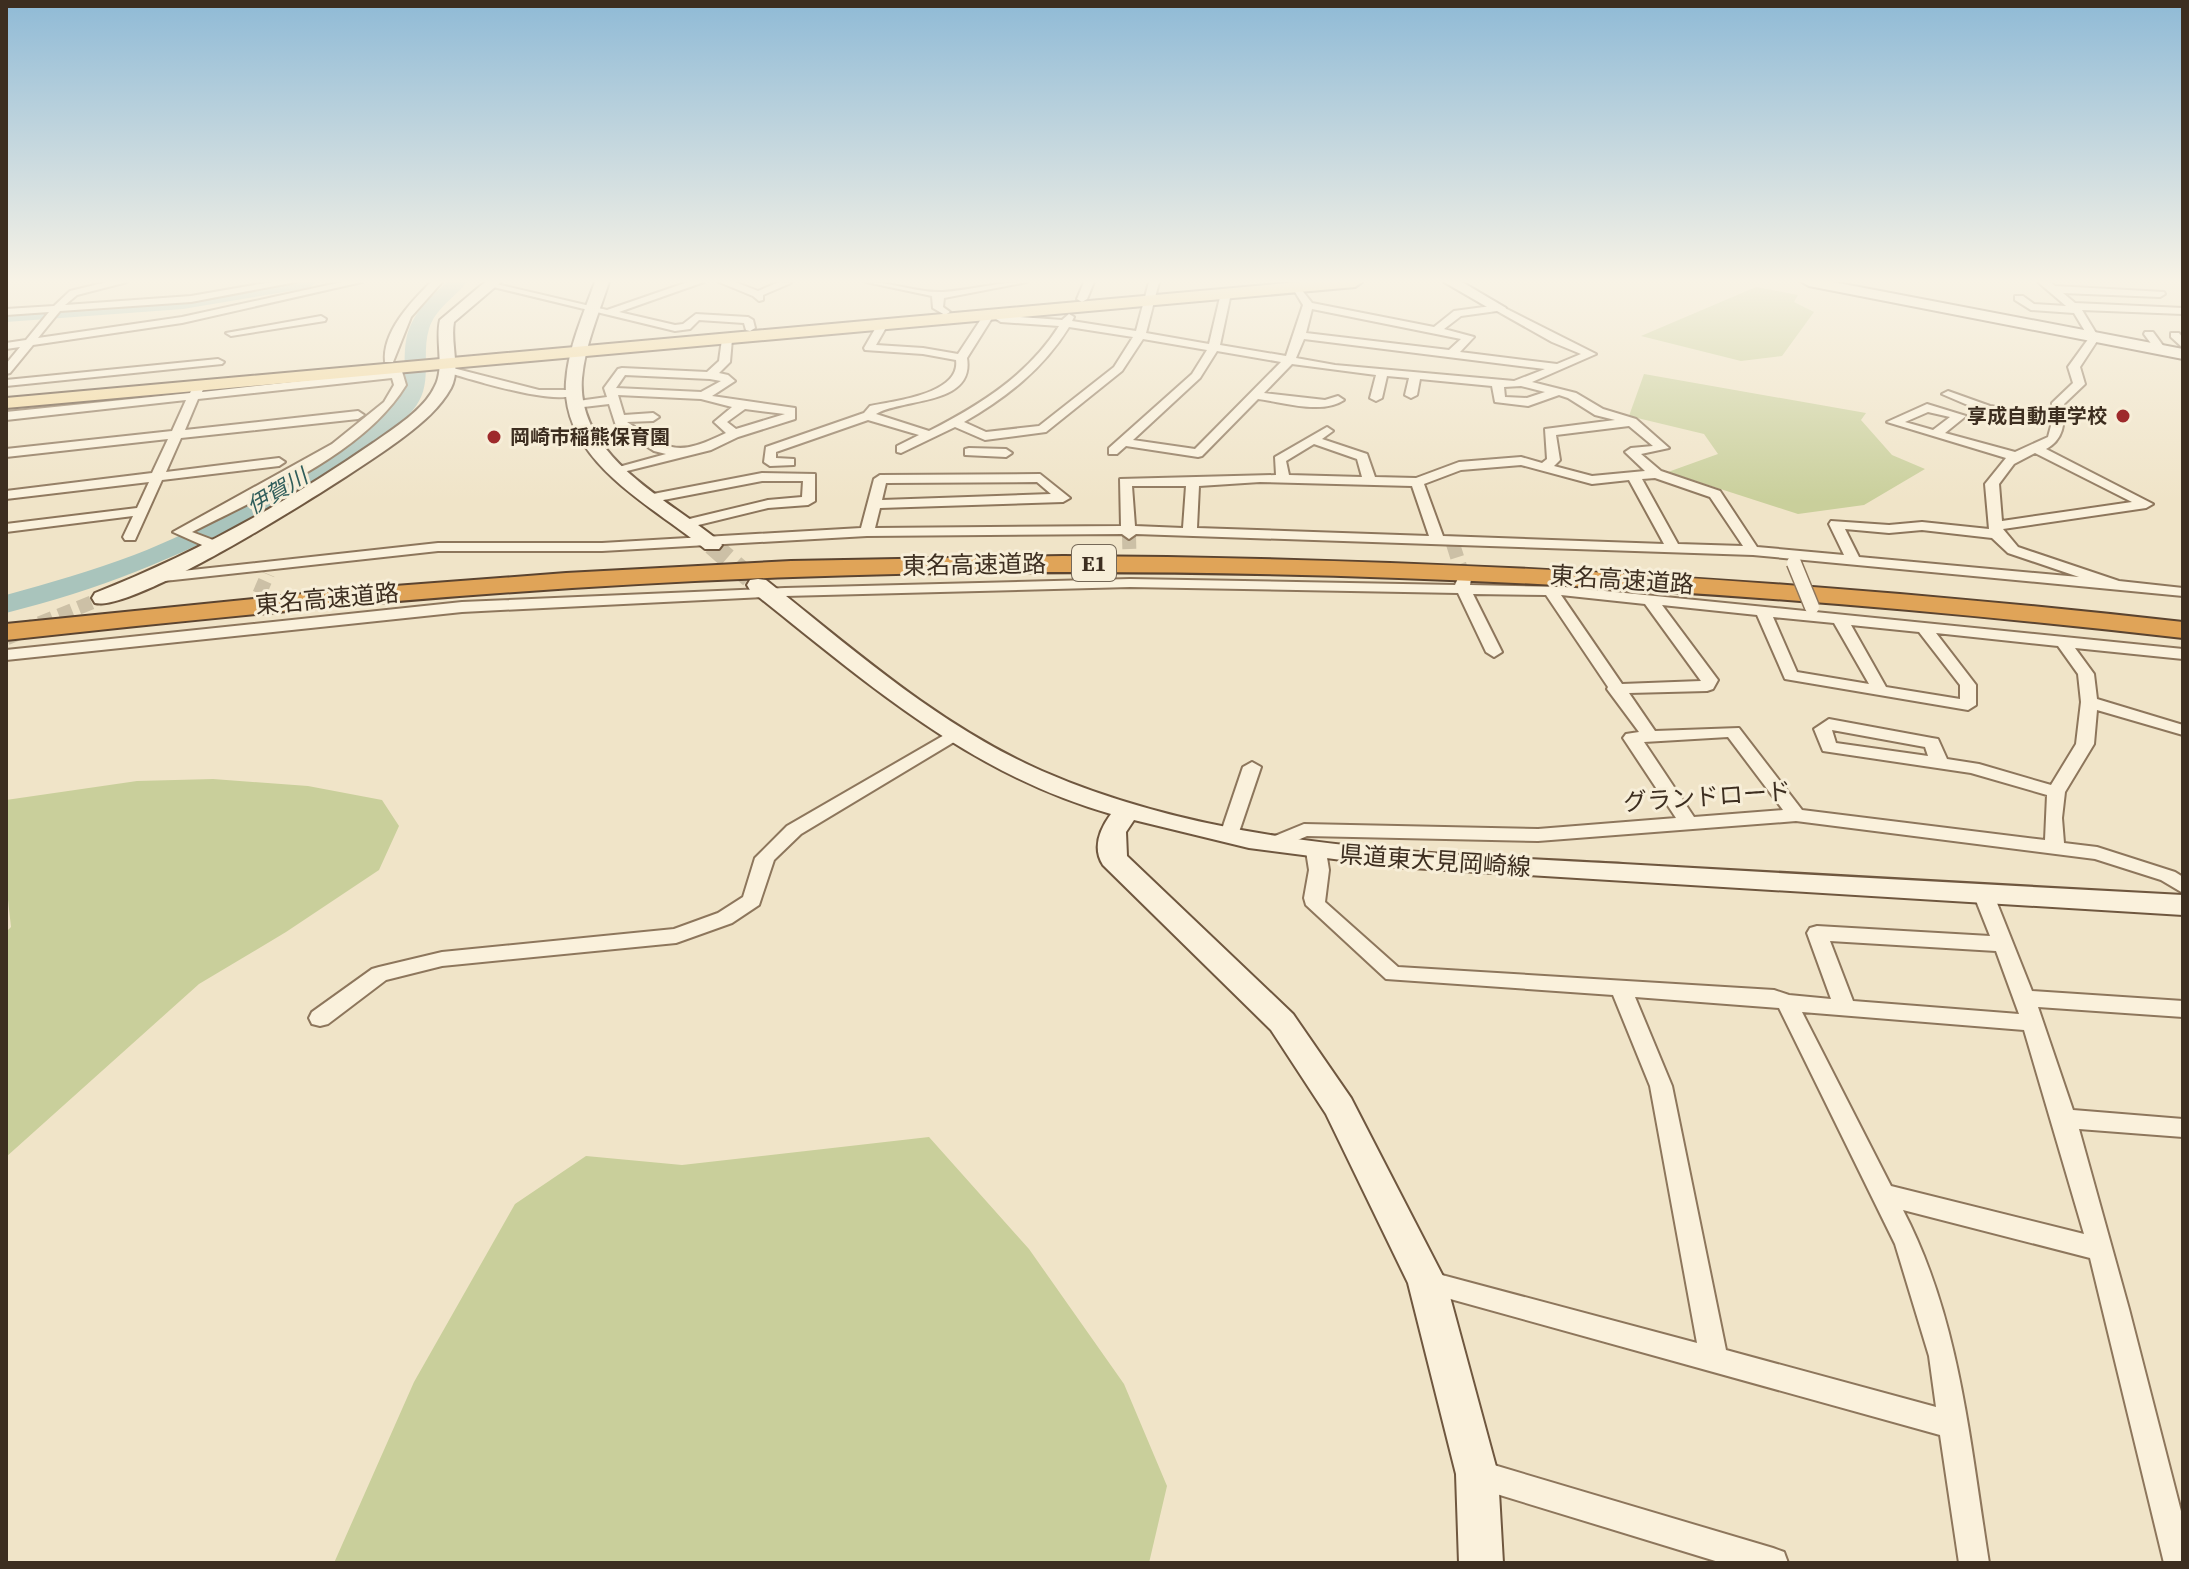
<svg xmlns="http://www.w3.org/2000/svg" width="2189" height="1569" font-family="'Source Serif 4','Noto Sans JP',serif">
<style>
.green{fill:#c9cf9b}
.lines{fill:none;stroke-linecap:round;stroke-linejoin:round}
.river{fill:#a9c4bc;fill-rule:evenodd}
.street-tunnel-far1{stroke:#ccc0a6;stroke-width:14;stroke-dasharray:14 7;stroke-linecap:butt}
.street-tunnel{stroke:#ccc0a6;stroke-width:17;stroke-dasharray:17 9;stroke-linecap:butt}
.secondary-tunnel{stroke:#ccc0a6;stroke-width:20;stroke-dasharray:20 10;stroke-linecap:butt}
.street-casing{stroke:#8d765c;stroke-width:4}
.secondary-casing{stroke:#6f573f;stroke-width:4}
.primary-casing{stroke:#5b4430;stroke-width:4}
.highway-casing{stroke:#5b4430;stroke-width:4}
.street{fill:#faf1dc;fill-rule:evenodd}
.secondary{fill:#faf1dc;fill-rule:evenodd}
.primary{fill:#f3d9a0;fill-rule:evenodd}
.highway{fill:#e0a458;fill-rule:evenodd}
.street-bridge-casing{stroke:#8d765c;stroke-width:17;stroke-linecap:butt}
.street-bridge{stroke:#faf1dc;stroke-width:14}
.poi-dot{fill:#9e2a2b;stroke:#f7eed8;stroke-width:3}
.labels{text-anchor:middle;stroke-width:6;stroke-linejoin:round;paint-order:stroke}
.far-poi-label{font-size:20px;font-weight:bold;fill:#3d2e20;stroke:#f7eed8;text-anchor:end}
.far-water-label{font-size:22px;font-style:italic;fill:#2f5d5a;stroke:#f7eed8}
.shield{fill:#f7eed8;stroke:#756857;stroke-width:2}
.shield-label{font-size:22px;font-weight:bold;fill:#3d2e20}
.street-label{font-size:24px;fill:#3d2e20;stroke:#f7eed8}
</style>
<rect width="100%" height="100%" fill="#f0e4c8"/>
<g class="green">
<path d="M1756 287 1798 295 1794 302 1814 312 1782 356 1741 361 1641 336Z"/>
<path d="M1644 374 1866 413 1861 420 1892 455 1925 469 1864 505 1798 514 1668 472 1718 454 1704 434 1629 416Z"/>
<path d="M213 779 308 786 382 800 399 826 379 870 286 932 199 984 6 1157V932L11 927 6 882V800L137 781Z"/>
<path d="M929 1137 1029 1249 1124 1384 1167 1486 1149 1563H334L414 1382 515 1204 586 1156 682 1165Z"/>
</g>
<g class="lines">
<g class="river">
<path d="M272 282H317L308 288 183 309 6 322V310L183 297Z"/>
<path d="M447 282H467C454 298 435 309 429 329 421 355 433 382 416 406 397 432 366 448 339 465 233 535 129 582 6 613V595C49 583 92 571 134 555 199 530 259 495 318 458 343 442 372 428 393 405 410 386 402 364 406 341 410 316 428 299 447 282Z"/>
</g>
<g class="street-tunnel-far1">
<path d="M1129 535 1130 576"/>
<path d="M1453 544 1464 579"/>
<path d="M251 613 268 574"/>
<path d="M20 631 103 598"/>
</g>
<path class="street-tunnel" d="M6 637 25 629"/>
<path class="secondary-tunnel" d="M712 545 758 585"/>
<g class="street-casing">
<g id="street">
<path d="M107 282H127L77 295 65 305 191 296 271 282H296L191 302 60 311 38 338 182 317 342 282H362L182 323 33 345 10 373 6 374V364L20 347 6 349V343L26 340 49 312 6 315V309L54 306 70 291Z"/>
<path d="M431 282H442L411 317 393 362H385C382 332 411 302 431 282Z"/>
<path d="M488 282 607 310 688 282H704L619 312 675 325 683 324 696 314 748 317 753 320 755 328 750 331 746 330 744 323 699 320 690 329 675 331 489 286Z"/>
<path d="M719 282H735L758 291 779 282 791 283 763 295V300L759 301 753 296Z"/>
<path d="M866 282C892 282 918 293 943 292 971 290 998 282 1027 282L944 298 943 307 950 312 945 315 933 308 932 296Z"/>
<path d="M1084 282H1094L1087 299 1082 302 1077 299Z"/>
<path d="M1149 282H1159L1146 333 1209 344 1221 293 1226 290 1231 293 1220 345 1286 356 1303 305 1292 287 1297 284 1312 303 1434 327 1454 311 1499 305 1596 354 1532 382 1576 393 1603 409 1636 419 1669 448 1641 454 1661 471 1720 491 1757 547 1844 555 1829 524 1831 521 1889 525 1922 522 1989 529 1985 484 2006 458 1887 422 1927 404 1966 416 1945 433 2015 452 2048 437 2052 422 1984 412 1942 394 1948 391 1990 406 2052 415V403L2073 383 2068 367 2089 338 2074 313 2031 310 2015 300V296H2023L2034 304 2066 306 2038 282H2050L2055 286 2164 292 2165 294 2160 297 2063 293 2075 303 2183 308V314L2082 310 2099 338 2080 367 2085 384 2064 404C2064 422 2065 439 2046 449L2153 504 2146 508 2003 529 2018 547 2119 581 2183 588V596L1753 555 1136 534 1129 539 1122 534 867 536 602 551H438L155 582 148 578 155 574 438 543H602L861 528 874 479 880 475 1040 474 1070 498 1063 502 880 508 875 528 1121 526 1120 479 1276 475 1275 457 1327 427 1333 431 1322 439 1367 454 1375 477 1416 478 1459 462 1521 457 1542 463 1547 459 1545 429 1615 420 1595 415 1568 398 1559 395 1528 406 1495 402 1492 386 1420 379 1417 395 1411 398 1405 395 1409 378 1387 376 1382 398 1376 401 1370 398 1376 375 1292 364 1264 393 1325 400 1338 396 1344 400C1322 415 1283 402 1258 399L1202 456 1198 457 1126 446 1117 454H1109V448L1192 374 1207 350 1143 339 1122 371 1046 432 985 440 955 427 901 453 897 452V446L919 435 868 420 776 452V458L794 459V465L770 466 764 462 766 447 864 413 870 406C894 401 961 394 956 360L923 354 865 350 864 348 879 322 888 324 876 345 923 348 958 354 985 313 994 315 967 358C975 406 901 398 876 414L929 431C980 405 1028 375 1059 326L1001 322 996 319V312H1004L1006 316 1062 320 1069 314 1074 317 1072 321 1136 331ZM1312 309 1461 339 1449 350 1306 333ZM1497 311 1552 342 1581 354 1557 364 1460 352 1474 337 1444 329 1461 316ZM1069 327 1133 337 1114 367 1039 426 986 432 964 422C1006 398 1043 369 1069 327ZM1304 339 1545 369 1514 381 1335 365 1296 358ZM1217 351 1281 362 1195 449 1133 440 1200 378ZM1521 386 1545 392 1527 398 1505 397 1504 387ZM1928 412 1950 417 1933 430 1905 422ZM1629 426 1653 446 1631 448 1625 452 1645 471 1592 476 1554 466 1560 460 1556 435ZM1314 444 1357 459 1362 477 1289 475 1286 461ZM2035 453 2132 502 2002 521 1999 484 2014 464ZM1521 465 1592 484 1629 480 1664 544 1443 536 1424 484 1461 470ZM1655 478 1710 497 1743 546 1678 544 1642 479ZM1037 482 1051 494 882 500 886 483ZM1260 482 1412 486 1429 536 1197 528 1199 486ZM1132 486H1186L1183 528 1135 526ZM1845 529 1889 533 1922 530 1992 538 2008 553 2079 577 1859 557Z"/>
<path d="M321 316 326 319 325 321 231 336 226 333Z"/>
<path d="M2145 332H2153L2167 351 2166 353H2158L2144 334Z"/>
<path d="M2171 333H2179L2183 338V348L2171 337Z"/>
<path d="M727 336 732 339 730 362 719 373 728 375 735 381 712 396 795 408V419L738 437 711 450 615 474V468L666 454 654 451 616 426 609 404 575 408 569 404 571 402 607 397 604 388 618 369 622 368 707 372 719 361 722 339ZM625 375 710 379 721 381 701 392 616 388ZM618 395 701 399 732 407 714 422 726 433C676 457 671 451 627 422L653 421 659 417 653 413 624 415ZM745 409 785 414 736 429 727 422Z"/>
<path d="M218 359 224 362 222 364 6 386V380Z"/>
<path d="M395 365 401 368 406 385C364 454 262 496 192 532L221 543V549H211L173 532 332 444 384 402 394 385 392 378 198 399 185 430 358 411 364 415 358 419 181 438 166 472 279 458 285 462 279 466 162 480 135 540H125L123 537 133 516 6 532V524L137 508 149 482 6 499V491L152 473 168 439 6 457V449L172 431 186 400 6 420V412L190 393 194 385 198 384 204 387 202 392 390 371 389 368Z"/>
<path d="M449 367 539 390H573L579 393C557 408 472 379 445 372V368Z"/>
<path d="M969 448 1006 449 1012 453 1006 457 965 455V449Z"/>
<path d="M762 473 815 474V501L808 505 768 508 686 528 679 524 681 521 768 500 802 497 803 481H762L653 502 646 498 653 494Z"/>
<path d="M1464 575 1471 579 1470 585 1565 587 2183 649V659L2075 648 2094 674 2097 699 2183 725V735L2097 710 2094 744 2065 792 2062 818 2064 843 2097 847 2175 872 2183 877V893L2161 880 2095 859 1796 821 1538 841 1307 836 1284 846H1270L1268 842 1270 838 1304 824 1538 829 1676 818 1623 738 1626 734 1639 732 1607 689 1608 687 1546 595 1473 594 1502 652 1494 657 1486 652 1458 593 1130 587 785 596 462 612 6 660V650L462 602 785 588 1130 579 1455 585 1459 576ZM1561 595 1645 604 1701 681 1622 684ZM1662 605 1757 615 1785 679 1968 710 1976 705V685L1936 633 2058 646 2078 674 2081 702 2076 744 2051 785 1979 764 1947 759 1938 739 1932 738 1829 719 1814 729 1823 751 1971 773 2047 795 2045 840 1802 810 1739 728 1655 731 1629 693 1707 691 1713 689 1718 680ZM1773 617 1834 623 1869 684 1797 672ZM1851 625 1919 632 1960 685V699L1886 687ZM1832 730 1925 747 1928 756 1836 743ZM1728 737 1783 810 1694 817 1644 742Z"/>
<path d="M953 730 959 731 962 735 959 739 801 834 774 860 759 905 732 923 676 943 442 966 386 980 328 1024 320 1026 312 1024 309 1018 312 1012 372 969 379 967 442 952 674 929 718 913 743 897 755 858 787 826Z"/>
<path d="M1252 762 1261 767 1238 835 1229 841 1222 839 1220 835 1243 767Z"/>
<path d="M1316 845 1326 851 1329 870 1325 902 1398 967 1774 990 1789 995 1831 999 1807 933 1810 928 1817 926 1990 936 1973 893 1976 888H1990L1993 893 2032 991 2183 1001V1017L2038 1007 2073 1110 2183 1119V1137L2079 1129 2129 1309 2183 1519V1563H2164L2090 1258 1903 1210C1960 1319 1970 1443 1989 1563H1959L1940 1435 1418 1290 1414 1282 1418 1274 1427 1271 1697 1343 1650 1086 1613 995 1386 979 1306 905 1304 898 1309 870 1306 851ZM1830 941 1996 951 2019 1014 1853 1001ZM1635 997 1779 1008 1895 1244 1929 1356 1936 1407 1726 1350 1672 1086ZM1802 1012 2024 1030 2084 1234 1891 1186Z"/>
<path d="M1477 1460 1773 1548 1784 1552 1788 1563H1722L1477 1488 1467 1484 1462 1474 1467 1464Z"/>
</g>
</g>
<g class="secondary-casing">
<g id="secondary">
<path d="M485 282H501L454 322C450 343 461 369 451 388 440 408 422 423 405 436 364 468 137 613 95 603L92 598 95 593C193 555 286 503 373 443 394 428 424 410 435 386 445 367 435 341 440 320Z"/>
<path d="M595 282H609C599 313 585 345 582 378 576 456 668 499 719 541L722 545 719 549H705C653 506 561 461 566 382 568 348 583 315 595 282Z"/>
<path d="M1444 282H1462L1506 308 1504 311H1494Z"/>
<path d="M1802 282H1833L2183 349V359L1809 286Z"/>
<path d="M758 579 766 580C853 649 939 726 1042 771 1223 850 1429 853 1623 864 1809 875 1996 885 2183 895V915L1396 867 1249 848 1134 820 1126 832 1127 856 1293 1014 1351 1098 1446 1282 1498 1474 1503 1563H1459L1456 1474 1408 1283 1326 1114 1271 1030 1103 865C1092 848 1100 829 1111 814 967 773 865 681 750 590L747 585 750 580Z"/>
</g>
</g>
<g class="primary-casing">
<path id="primary" d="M1299 282H1362L1355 287 6 408V398Z"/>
</g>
<g class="highway-casing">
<path id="highway" d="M1063 556C1439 558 1809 580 2183 622V638C1721 585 1258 561 793 577 530 586 268 611 6 640V624L342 590 566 573 791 561Z"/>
</g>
<use href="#street" class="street"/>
<use href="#secondary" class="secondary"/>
<use href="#primary" class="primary"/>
<use href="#highway" class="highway"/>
<g class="street-bridge-casing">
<path id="street-bridge" d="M1794 563 1812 607"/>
</g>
<use href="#street-bridge" class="street-bridge"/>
</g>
<linearGradient id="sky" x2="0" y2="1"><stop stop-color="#8fbad6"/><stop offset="0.56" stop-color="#f8f3e6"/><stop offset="1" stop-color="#f8f3e6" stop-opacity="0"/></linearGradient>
<rect width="2189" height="502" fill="url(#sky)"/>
<g class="poi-dot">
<circle cx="2123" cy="416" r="8"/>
<circle cx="494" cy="437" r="8"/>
</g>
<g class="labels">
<g class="far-poi-label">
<text x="2107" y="423">享成自動車学校</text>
<text x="510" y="444" text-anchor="start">岡崎市稲熊保育園</text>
</g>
<g class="far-water-label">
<text transform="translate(277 491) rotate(-31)" y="8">伊賀川</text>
</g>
<rect class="shield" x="1072" y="545" width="44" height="36" rx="6"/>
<g class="shield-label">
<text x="1094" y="571">E1</text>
</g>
<g class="street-label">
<text transform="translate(974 565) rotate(-1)" y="8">東名高速道路</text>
<text transform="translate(1622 580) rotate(4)" y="8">東名高速道路</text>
<text transform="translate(327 599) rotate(-5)" y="8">東名高速道路</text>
<text transform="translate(1707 797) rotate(-4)" y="8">グランドロード</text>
<text transform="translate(1435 861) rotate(4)" y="8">県道東大見岡崎線</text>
</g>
</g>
<rect width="2189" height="1569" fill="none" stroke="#3d2e20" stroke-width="16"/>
</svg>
